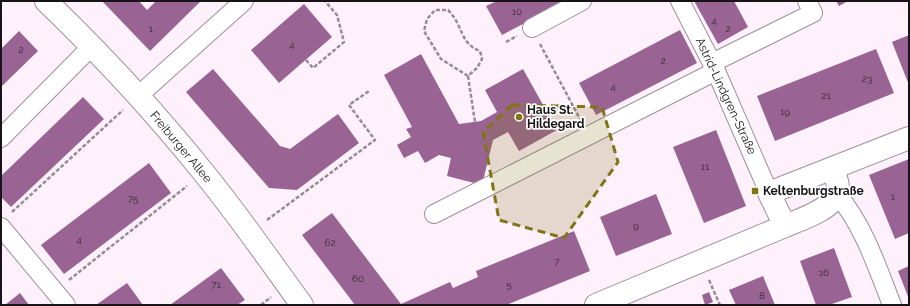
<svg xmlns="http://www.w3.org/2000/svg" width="910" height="306" font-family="Raleway,sans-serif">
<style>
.building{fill:#996493}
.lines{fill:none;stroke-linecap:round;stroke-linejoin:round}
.minor-casing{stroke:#9d919b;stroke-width:20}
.tertiary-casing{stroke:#9d919b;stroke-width:24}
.path{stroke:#968d94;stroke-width:2.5;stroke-dasharray:4 2;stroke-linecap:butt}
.minor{stroke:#fff;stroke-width:18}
.tertiary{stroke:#fff;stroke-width:22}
.marked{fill:#817415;fill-opacity:0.2;stroke:#817415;stroke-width:3;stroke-dasharray:8 5;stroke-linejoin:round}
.poi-dot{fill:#817415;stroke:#fff;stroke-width:1.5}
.labels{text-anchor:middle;stroke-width:3.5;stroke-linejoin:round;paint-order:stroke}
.number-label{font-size:10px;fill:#382735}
.street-label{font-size:12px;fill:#171316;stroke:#fff}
.poi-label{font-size:12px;font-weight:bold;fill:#171316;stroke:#fff;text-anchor:start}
</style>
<rect width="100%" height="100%" fill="#fef1fc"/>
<g class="building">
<path d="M102 1H139L147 10 156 1H201L150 51Z"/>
<path d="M497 1H567L502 35 486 6Z"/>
<path d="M694 1H734L748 27 718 44Z"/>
<path d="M836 1H848L839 6Z"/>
<path d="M304 4 332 37 279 83 251 50Z"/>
<path d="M680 30 697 63 596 115 579 83Z"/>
<path d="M19 31 38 51 1 87V49Z"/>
<path d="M909 35V85L892 42Z"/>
<path d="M876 49 894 93 775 141 757 96Z"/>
<path d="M421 54 459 124 481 121 497 112 485 90 523 69 557 130 519 151 508 132 493 140 482 185 447 176 451 158 439 155 425 163 418 151 404 158 397 145 411 137 406 129 412 127 384 75Z"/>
<path d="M213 69 280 146 290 149 338 114 359 143 297 190 269 188 186 92Z"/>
<path d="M83 97 104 119 11 207 1 197V176Z"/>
<path d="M716 130 746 206 704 223 673 147Z"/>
<path d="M909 159V233L895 239 869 175Z"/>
<path d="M149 163 171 193 64 274 41 245Z"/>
<path d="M656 194 672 234 616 256 600 217Z"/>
<path d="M332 213 401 304 450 282 453 288 478 277 476 271 574 231 590 271 506 305H355L302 235Z"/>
<path d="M834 248 852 297 829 305H816L800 261Z"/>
<path d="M909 266V299L898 271Z"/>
<path d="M221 268 245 300 237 305H170Z"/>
<path d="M763 276 775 305H736L729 290Z"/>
<path d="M127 283 143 305H96Z"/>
<path d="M709 292 713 302 705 305 702 295Z"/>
<path d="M20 293 29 305H5Z"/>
</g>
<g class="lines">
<g class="minor-casing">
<g id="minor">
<path d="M680 1 716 71 769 193"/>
<path d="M532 28 582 1"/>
<path d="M712 63 813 13 807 1"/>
<path d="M138 96 244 1"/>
<path d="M1 138 92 46"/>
<path d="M837 194C864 226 877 267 892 305"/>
<path d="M434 214 716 71"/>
<path d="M1 227 66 305"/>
</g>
</g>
<g class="tertiary-casing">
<g id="tertiary">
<path d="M46 1C102 55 155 112 204 173 239 216 270 261 302 305"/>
<path d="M785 226C799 220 832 210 837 193 840 186 835 176 833 169"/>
<path d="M596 305 785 226 769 193 909 138"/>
</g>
</g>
<g class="path">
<path d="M506 42 517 36"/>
<path d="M540 44 580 119"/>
<path d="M306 60 313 68 344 42 337 15 325 1"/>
<path d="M468 76 441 59 424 31 427 19 435 10H448C464 26 459 43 480 51L482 59 477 68 468 76 475 122"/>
<path d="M12 212 123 110"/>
<path d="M267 220 375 140 349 105 369 91"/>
<path d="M69 280 187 186"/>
<path d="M709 280 720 305"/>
<path d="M261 305 271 297"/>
</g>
<use href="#minor" class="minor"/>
<use href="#tertiary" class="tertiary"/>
</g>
<path class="marked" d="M512 105 602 107 618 162 564 238 499 220 483 132Z"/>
<g class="poi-dot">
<circle cx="519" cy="117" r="4"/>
<rect x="751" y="187" width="8" height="8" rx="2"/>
</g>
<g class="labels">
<g class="number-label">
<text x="517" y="15">10</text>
<text x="714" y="24">4</text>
<text x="151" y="32">1</text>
<text x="728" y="32">2</text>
<text x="292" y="48">4</text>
<text x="21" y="53">2</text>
<text x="663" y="64">2</text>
<text x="867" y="82">23</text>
<text x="613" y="90">4</text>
<text x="826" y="99">21</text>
<text x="785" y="115">19</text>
<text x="705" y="170">11</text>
<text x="893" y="200">1</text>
<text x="133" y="202">75</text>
<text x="636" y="229">9</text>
<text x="79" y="243">4</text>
<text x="330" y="246">62</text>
<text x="557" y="265">7</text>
<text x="824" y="276">16</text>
<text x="358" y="282">60</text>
<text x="216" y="288">71</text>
<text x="509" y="288">5</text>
<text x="762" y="299">8</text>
</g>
<g class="street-label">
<text transform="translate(726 96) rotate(65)" y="4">Astrid-Lindgren-Straße</text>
<text transform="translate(181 147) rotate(50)" y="4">Freiburger Allee</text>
</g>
<g class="poi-label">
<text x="527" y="114">Haus St.<tspan x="527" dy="14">Hildegard</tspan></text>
<text x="763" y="195">Keltenburgstraße</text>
</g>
</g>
<rect width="910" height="306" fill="none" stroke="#171316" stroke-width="4"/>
</svg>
